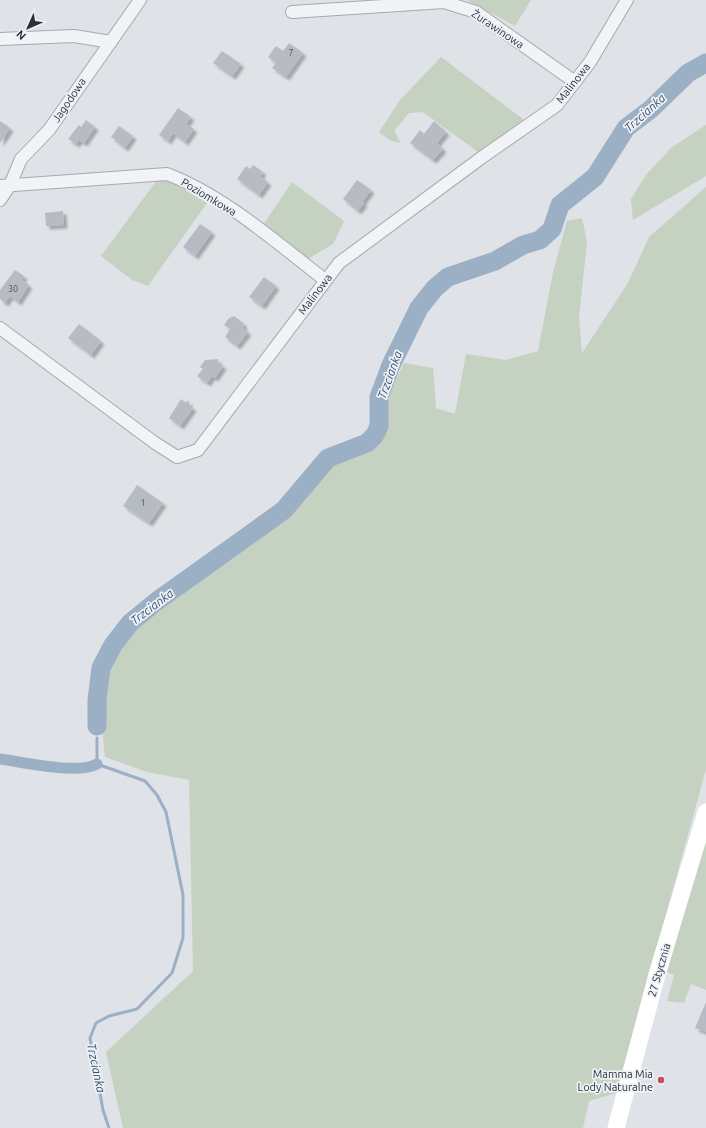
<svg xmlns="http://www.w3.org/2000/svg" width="706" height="1128" font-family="Ubuntu,sans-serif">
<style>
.green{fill:#c5d1c1}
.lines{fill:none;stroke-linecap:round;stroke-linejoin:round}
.stream{stroke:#9cb0c5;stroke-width:3}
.canal{stroke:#9cb0c5;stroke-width:11}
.river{stroke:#9cb0c5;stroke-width:19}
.building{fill:#b7bcc4;filter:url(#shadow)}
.minor-casing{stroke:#a5a9b1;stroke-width:14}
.minor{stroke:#f1f3f6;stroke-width:12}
.secondary{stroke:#fff;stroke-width:17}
.poi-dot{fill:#c54b5e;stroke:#eef1f5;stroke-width:1.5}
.labels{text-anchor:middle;stroke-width:3.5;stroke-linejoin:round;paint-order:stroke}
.number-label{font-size:9px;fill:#4c545f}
.street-label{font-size:11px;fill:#29313d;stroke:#eef1f5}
.poi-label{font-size:11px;fill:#29313d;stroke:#eef1f5;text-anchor:end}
.water-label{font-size:12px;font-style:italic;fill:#364f6f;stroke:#eef1f5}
</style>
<defs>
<filter id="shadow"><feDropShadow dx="3.5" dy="3.5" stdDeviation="1" flood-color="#0004"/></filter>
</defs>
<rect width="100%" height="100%" fill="#dfe2e7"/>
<g class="green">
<path d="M467 0H531L515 26Z"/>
<path d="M441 57 524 120 478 152 423 112 409 113 394 131 401 143 391 141 379 132 400 100Z"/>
<path d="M706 125V176L633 220 631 199 646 175 671 148Z"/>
<path d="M166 179 207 203 148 286 132 280 101 256 157 180Z"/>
<path d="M292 182 344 221 333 244 308 259 263 225Z"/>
<path d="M706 187V769L617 1093 589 1101 583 1128H123L106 1052 193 971 189 780 147 772 105 757 102 726 106 679 128 636 185 589 294 511 332 461 369 450 383 441 390 392 404 363 433 368 436 408 455 414 466 354 506 360 538 351 553 272 567 221 582 218 587 242 579 317 582 353 628 283 649 237Z"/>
<path d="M706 839V990L691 984 684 1003 667 1001 674 975 667 972Z"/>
</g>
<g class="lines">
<path class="stream" d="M97 738V764L145 781 157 795 166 812 183 895V938L172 973 137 1009 109 1016 96 1023 90 1038 103 1110 109 1128"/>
<path class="canal" d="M0 759C23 762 78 775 97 764"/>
<path class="river" d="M97 726V700L101 668 113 645 130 623 157 601 284 510 328 458 367 443 375 435 379 426V397L391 365 419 308 435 288 448 277 495 261 523 245 540 240 552 229 560 205 595 177 626 128 651 109 688 73 706 63"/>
</g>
<g class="building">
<path d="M289 43 303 53 286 77 272 68 276 63 268 57 276 46 283 51Z"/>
<path d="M222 51 241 64 232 76 213 63Z"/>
<path d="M178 108 191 117 186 124 194 129 185 142 173 133 168 141 159 135Z"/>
<path d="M86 120 95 127 84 143 79 140 76 144 68 139 79 125 81 127Z"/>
<path d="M0 121 10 128 0 143Z"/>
<path d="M434 121 446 132 437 143 443 149 433 160 410 143 420 130 424 134Z"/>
<path d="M119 126 133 136 125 148 111 137Z"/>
<path d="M253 165 263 172 260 176 268 182 259 195 237 179 246 166 250 169Z"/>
<path d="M357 180 371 190 362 202 364 203 358 211 343 199Z"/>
<path d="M63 211 64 225 46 226 45 213Z"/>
<path d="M200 224 212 232 195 256 183 247Z"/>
<path d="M15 270 24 276 22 280 29 285 18 302 10 296 5 303 0 299V290Z"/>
<path d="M264 277 276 286 262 306 249 297Z"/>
<path d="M234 316 243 323 244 329 248 332 237 346 225 337 230 329 224 325 229 318Z"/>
<path d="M79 324 101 341 91 355 68 338Z"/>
<path d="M218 359V362L223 366 215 378 212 376 207 383 197 376 203 369 200 367 205 360Z"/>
<path d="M181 399 185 402 189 401V405L193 408 180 426 169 418Z"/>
<path d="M137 485 163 503 149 523 123 506Z"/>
<path d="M706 1002V1032L695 1028Z"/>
</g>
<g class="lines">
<g class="minor-casing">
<g id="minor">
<path d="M292 12 444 2 476 12 575 82"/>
<path d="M0 39 74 36 111 42"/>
<path d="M0 186 167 174C223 195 277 243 325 280"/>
<path d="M0 200 10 185 21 159 49 130 140 0"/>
<path d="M0 328 155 443 177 457 198 450 339 263 481 158 557 105 590 62 627 0"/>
</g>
</g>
<use href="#minor" class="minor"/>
<path class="secondary" d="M616 1128 658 971 706 812"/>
</g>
<circle class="poi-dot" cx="661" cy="1080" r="4"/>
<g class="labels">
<g class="number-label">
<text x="291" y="56">7</text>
<text x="13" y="292">30</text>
<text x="143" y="506">1</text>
</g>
<g class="street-label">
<text transform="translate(498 29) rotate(34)" y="4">Żurawinowa</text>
<text transform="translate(573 83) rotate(-52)" y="4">Malinowa</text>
<text transform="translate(69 100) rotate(-56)" y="4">Jagodowa</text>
<text transform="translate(209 197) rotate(31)" y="4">Poziomkowa</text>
<text transform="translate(315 294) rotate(-53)" y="4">Malinowa</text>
<text transform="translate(659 970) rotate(-74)" y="4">27 Stycznia</text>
</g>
<g class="poi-label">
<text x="653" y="1078">Mamma Mia<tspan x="653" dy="13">Lody Naturalne</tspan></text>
</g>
<g class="water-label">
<text transform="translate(645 113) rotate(-42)" y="4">Trzcianka</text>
<text transform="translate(390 375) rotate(-70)" y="4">Trzcianka</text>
<text transform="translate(152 607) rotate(-37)" y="4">Trzcianka</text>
<text transform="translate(96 1068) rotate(78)" y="4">Trzcianka</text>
</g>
</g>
<g transform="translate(28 28) rotate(225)" stroke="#eef1f5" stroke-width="3" paint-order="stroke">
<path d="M0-3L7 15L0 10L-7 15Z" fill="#29313d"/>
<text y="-6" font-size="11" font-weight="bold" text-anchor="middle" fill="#29313d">N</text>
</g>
</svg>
